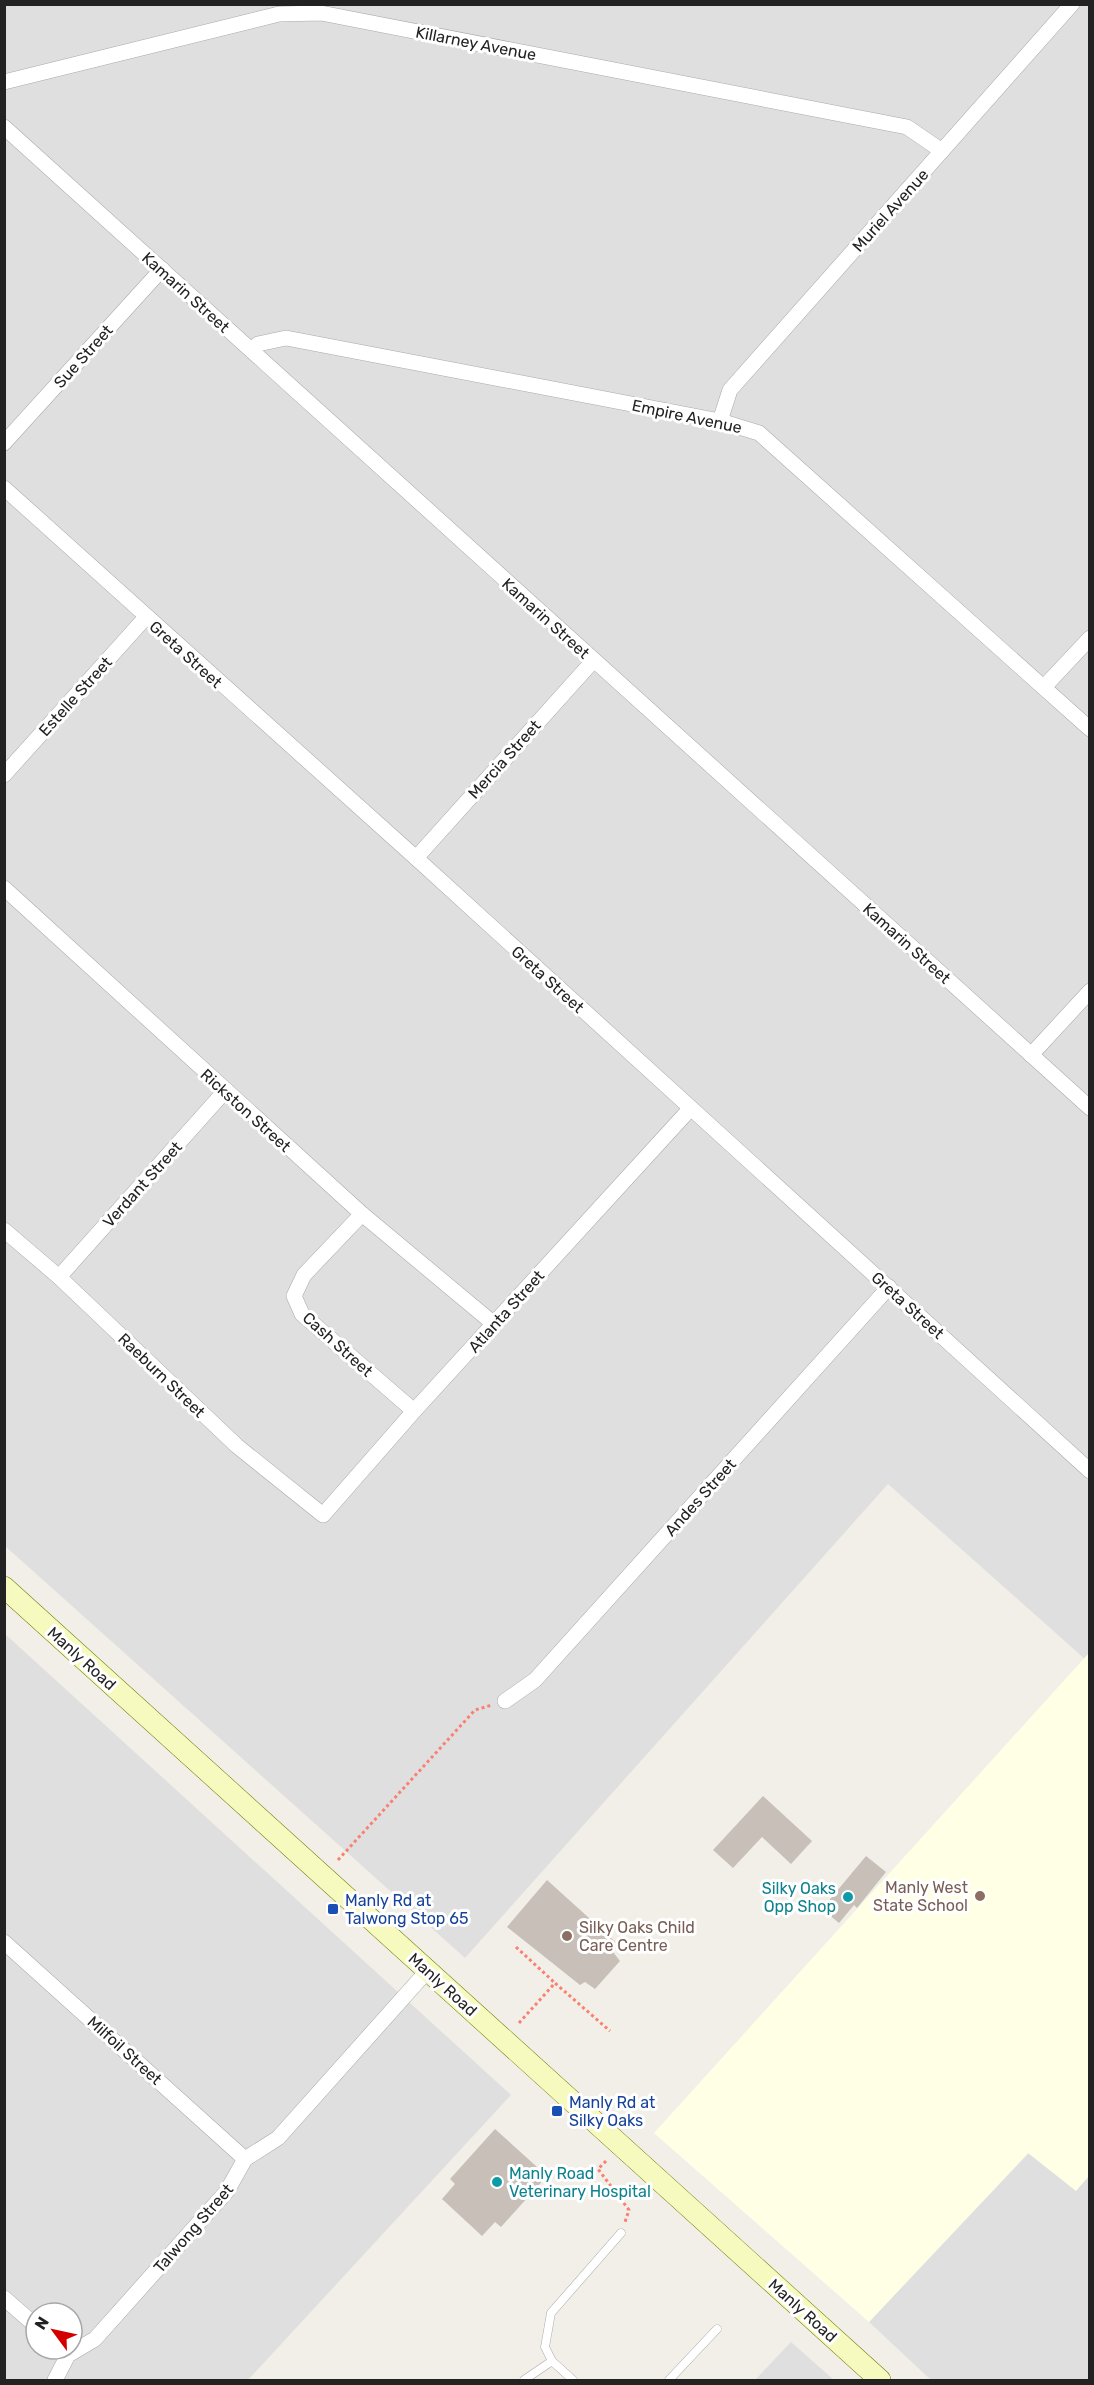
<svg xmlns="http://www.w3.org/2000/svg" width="1094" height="2385" font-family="Rubik,sans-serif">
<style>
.residential{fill:#e0dfdf;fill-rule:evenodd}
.education{fill:#ffffe5}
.building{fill:#c7bfb8}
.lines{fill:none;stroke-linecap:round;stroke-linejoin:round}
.service-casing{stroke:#a9a9a9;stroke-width:9}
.minor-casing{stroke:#a9a9a9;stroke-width:16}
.secondary-casing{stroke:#707d05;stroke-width:22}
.path{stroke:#fa8072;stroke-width:3;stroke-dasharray:3 3;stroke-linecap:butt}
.service{stroke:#fff;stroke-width:8}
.minor{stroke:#fff;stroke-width:15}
.secondary{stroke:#f7fabf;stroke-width:21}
.education-dot{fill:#8d6e63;stroke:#fff;stroke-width:2}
.culture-dot{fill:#0f9aa8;stroke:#fff;stroke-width:2}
.transit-dot{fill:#1a4fb4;stroke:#fff;stroke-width:2}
.labels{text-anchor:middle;stroke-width:6;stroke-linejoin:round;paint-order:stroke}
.street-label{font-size:16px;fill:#222;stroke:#fff}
.education-label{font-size:16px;fill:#785e54;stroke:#fff;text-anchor:end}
.culture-label{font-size:16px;fill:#0d838f;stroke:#fff;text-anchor:end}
.transit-label{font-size:16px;fill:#164399;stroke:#fff;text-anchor:start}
</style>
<rect width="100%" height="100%" fill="#f2efe9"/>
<g class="residential">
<path d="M5 5H1089V1653L1085 1659 888 1484 465 1958 5 1546Z"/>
<path d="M4 1633 511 2095 248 2380H5ZM36 2313H72V2349H36Z"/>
<path d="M1029 2153 1076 2190 1089 2176V2380H931L869 2322Z"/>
<path d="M791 2342 834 2380H755Z"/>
</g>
<path class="education" d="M1089 1653V2176L1076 2191 1028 2153 869 2322 654 2133Z"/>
<g class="building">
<path d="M763 1796 812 1841 791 1864 762 1837 733 1868 713 1850Z"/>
<path d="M866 1856 886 1872 857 1908 854 1905 839 1923 822 1909Z"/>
<path d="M547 1880 619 1945 613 1952 620 1961 595 1989 585 1982 580 1985 507 1927Z"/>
<path d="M495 2129 547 2176 501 2227 495 2222 482 2236 442 2199 455 2184 450 2179Z"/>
</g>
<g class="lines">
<g class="service-casing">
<g id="service">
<path d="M552 2361 545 2347 551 2313 621 2233"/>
<path d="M524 2380 552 2361 573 2380"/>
<path d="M669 2380 717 2329"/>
</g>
</g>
<g class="minor-casing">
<g id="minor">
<path d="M4 82 279 14 321 13 907 127 942 151"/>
<path d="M4 127 1090 1108"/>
<path d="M252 351 258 344 286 338 720 421 759 433 1090 729"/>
<path d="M720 421 730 390 1072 4"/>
<path d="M4 443 162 269"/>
<path d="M4 488 416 858 1090 1471"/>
<path d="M1044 687 1090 638"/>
<path d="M4 775 146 617"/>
<path d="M416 858 593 661"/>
<path d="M4 888 362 1214 494 1324"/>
<path d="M1031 1055 1090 991"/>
<path d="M362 1214 304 1275 294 1296 302 1314 414 1411"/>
<path d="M4 1230 59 1277 237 1446 323 1515 414 1411 690 1109"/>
<path d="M59 1277 225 1091"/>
<path d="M505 1701 535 1680 889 1287"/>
<path d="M4 1942 245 2159"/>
<path d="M4 2298 36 2326"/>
<path d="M55 2380 68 2355 95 2339 227 2191 245 2159 278 2138 428 1970"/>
</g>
</g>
<g class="secondary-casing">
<path id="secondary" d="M4 1587 880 2380"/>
</g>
<g class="path">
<path d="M338 1860 475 1710 492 1705"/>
<path d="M516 1947 555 1983"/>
<path d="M519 2023 555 1983 610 2031"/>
<path d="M606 2161 598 2169 629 2210 625 2222"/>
</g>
<use href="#service" class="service"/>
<use href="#minor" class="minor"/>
<use href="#secondary" class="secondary"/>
</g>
<g class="education-dot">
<circle cx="980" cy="1896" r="6"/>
<circle cx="567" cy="1936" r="6"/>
</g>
<g class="culture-dot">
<circle cx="848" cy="1897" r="6"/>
<circle cx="497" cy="2182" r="6"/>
</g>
<g class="transit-dot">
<rect x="327" y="1903" width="12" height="12" rx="3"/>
<rect x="551" y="2105" width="12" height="12" rx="3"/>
</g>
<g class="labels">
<g class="street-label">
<text transform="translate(476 43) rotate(11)" y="6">Killarney Avenue</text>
<text transform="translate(890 210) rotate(-48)" y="6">Muriel Avenue</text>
<text transform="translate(186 292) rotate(42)" y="6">Kamarin Street</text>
<text transform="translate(83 356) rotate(-48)" y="6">Sue Street</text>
<text transform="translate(687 416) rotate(12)" y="6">Empire Avenue</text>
<text transform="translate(546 618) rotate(42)" y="6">Kamarin Street</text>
<text transform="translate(186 654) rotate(42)" y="6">Greta Street</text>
<text transform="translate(75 696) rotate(-48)" y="6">Estelle Street</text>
<text transform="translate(504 759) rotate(-48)" y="6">Mercia Street</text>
<text transform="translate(907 943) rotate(42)" y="6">Kamarin Street</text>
<text transform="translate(548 979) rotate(42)" y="6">Greta Street</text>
<text transform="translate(246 1110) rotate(42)" y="6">Rickston Street</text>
<text transform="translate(142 1184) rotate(-48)" y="6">Verdant Street</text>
<text transform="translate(908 1305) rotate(42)" y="6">Greta Street</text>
<text transform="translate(506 1311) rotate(-48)" y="6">Atlanta Street</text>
<text transform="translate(338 1344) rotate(42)" y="6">Cash Street</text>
<text transform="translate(162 1375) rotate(44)" y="6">Raeburn Street</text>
<text transform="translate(700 1497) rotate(-48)" y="6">Andes Street</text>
<text transform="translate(82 1658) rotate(42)" y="6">Manly Road</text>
<text transform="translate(443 1984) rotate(42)" y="6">Manly Road</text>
<text transform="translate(125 2050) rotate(42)" y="6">Milfoil Street</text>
<text transform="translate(193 2228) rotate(-49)" y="6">Talwong Street</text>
<text transform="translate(803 2310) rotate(42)" y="6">Manly Road</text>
</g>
<g class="education-label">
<text x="968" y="1893">Manly West<tspan x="968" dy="18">State School</tspan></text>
<text x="579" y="1933" text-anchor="start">Silky Oaks Child<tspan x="579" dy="18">Care Centre</tspan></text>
</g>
<g class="culture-label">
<text x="836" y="1894">Silky Oaks<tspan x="836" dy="18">Opp Shop</tspan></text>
<text x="509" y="2179" text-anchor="start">Manly Road<tspan x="509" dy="18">Veterinary Hospital</tspan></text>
</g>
<g class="transit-label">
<text x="345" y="1906">Manly Rd at<tspan x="345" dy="18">Talwong Stop 65</tspan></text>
<text x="569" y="2108">Manly Rd at<tspan x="569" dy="18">Silky Oaks</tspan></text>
</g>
</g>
<rect width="1094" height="2385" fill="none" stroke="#222222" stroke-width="12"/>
<g transform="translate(54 2331) rotate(303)"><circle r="28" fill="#ffffff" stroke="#a7a7a7" stroke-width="1.5"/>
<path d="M0-4.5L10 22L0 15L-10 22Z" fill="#d40000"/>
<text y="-9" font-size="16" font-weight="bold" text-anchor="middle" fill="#222222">N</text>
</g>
</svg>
